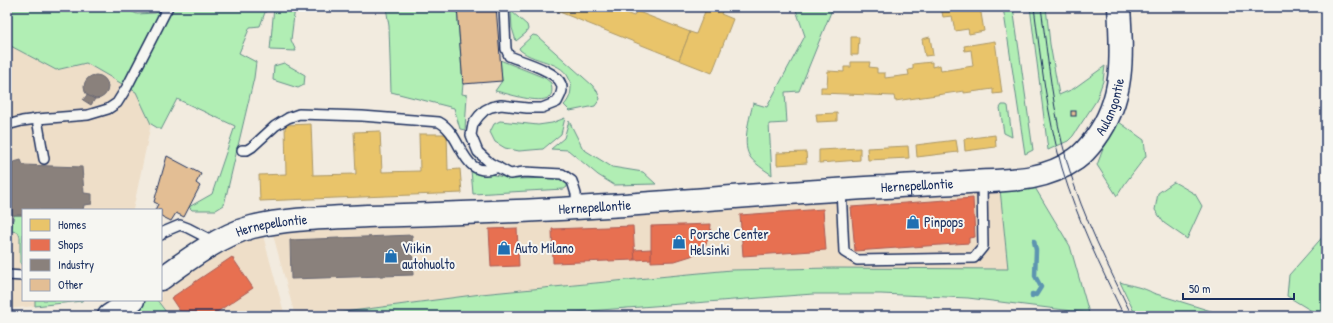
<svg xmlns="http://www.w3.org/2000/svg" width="1333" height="323" font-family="'Patrick Hand',sans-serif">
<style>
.built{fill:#eedec8}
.green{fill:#b1eeb4;stroke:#668e89}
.homes{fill:#e9c46a;stroke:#ab9766}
.shops{fill:#e76f51;stroke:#aa5c55}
.industry{fill:#8a817c;stroke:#696873}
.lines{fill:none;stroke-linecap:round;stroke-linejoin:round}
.stream{stroke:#5d95b0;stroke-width:4.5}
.building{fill:#e3be94;stroke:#1b2f5e}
.service-casing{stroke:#1b2f5e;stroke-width:12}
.tertiary-casing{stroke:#1b2f5e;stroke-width:25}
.service{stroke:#f6f6f2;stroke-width:9}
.tertiary{stroke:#f6f6f2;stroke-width:22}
.tram{stroke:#1b2f5e;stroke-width:1}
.labels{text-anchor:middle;stroke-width:4;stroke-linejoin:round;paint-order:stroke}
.street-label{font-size:14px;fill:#1b2f5e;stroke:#f6f6f2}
.poi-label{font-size:14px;fill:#1b2f5e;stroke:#f6f6f2;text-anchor:start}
</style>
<rect width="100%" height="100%" fill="#f2ebdf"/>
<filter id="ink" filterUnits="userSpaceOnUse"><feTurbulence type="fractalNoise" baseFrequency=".025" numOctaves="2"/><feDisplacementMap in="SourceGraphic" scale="8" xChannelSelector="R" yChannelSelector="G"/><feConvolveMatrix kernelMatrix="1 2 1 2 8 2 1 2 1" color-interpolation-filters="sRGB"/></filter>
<g filter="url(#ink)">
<g class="built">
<path d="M7 44 56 70 86 63 136 92 151 124 133 210H23V300H83L82 301 7 309Z"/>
<path d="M1000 189 1008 269 833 268 731 270 481 294 314 316H295L272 231 290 228 593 219 711 211Z"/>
<path d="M262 232 285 316H169L157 300H161V290L225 246Z"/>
</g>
<g class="green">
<path d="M7 7H122L137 14 155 13 174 7H267L260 26 250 27 239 53 256 62 254 78 224 205 216 210H192L189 207 212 194 235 126 177 99 161 130 151 124 136 92 86 63 56 70 7 44Z"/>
<path d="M274 7H295L291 40 296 51 270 50Z"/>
<path d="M386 7H457L463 84 462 94 467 95 465 130 460 129 454 108 391 92 389 26Z"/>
<path d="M795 7H833L799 91 785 92 787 123 769 124 772 175C765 170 753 163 749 155 742 142 750 117 753 103L767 107 805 36Z"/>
<path d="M1003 7H1013L1033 150 1025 154Z"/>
<path d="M1030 7H1046L1050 44 1059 95 1073 89 1105 66 1103 81 1096 101 1073 136 1068 141 1048 150Z"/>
<path d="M511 11 527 25 528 29 526 33 516 41 512 28Z"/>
<path d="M533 35 537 36 592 85 597 91 600 99 595 106 570 111 564 105C569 100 571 94 571 87 569 60 536 64 520 50L519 48Z"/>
<path d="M500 60 545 78 551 83C552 88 553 94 549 97 540 105 507 93 495 91L502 81Z"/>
<path d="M284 63 305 75 304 85 298 88 273 80 274 66Z"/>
<path d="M1002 105H1006L1008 106 1012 137 1004 133 1000 108Z"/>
<path d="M565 118 561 134 543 149 519 151 505 148 495 142 490 132 494 124 500 121 538 125 552 123Z"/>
<path d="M569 121 583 149 612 167 643 172 656 184 614 185 598 175 568 150 551 149 564 138Z"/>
<path d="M1119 122 1144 140 1146 156 1126 182 1117 196 1097 165 1103 149Z"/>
<path d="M471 170 513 179 559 178 564 180 567 184V187L564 189 473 194Z"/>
<path d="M1174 182 1195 194 1202 206 1187 239 1164 223 1155 210 1158 193Z"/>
<path d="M1034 186 1070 246 1089 313 968 298 881 294H813L561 313 542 316H314L481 294 731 270 833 268 1008 269 1000 189Z"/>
<path d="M14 215H23V265L20 263V237L18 232 11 231Z"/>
<path d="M1326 233V316H1320L1287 296 1289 275Z"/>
<path d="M1120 282C1131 286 1143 287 1153 293L1227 316H1136Z"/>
<path d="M35 300H83L82 301 35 306Z"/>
<path d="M147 300H157L169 316H125Z"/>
</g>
<g class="homes">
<path d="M557 7H618L617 10 634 16 636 11 690 32 679 60 557 11 558 9H556Z"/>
<path d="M702 7H724L721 14 733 19 712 73 679 60 690 32 696 34 706 9Z"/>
<path d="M918 7H936V8L918 10Z"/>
<path d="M941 7H980L984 31 969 34 968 29 955 31 952 16 943 17Z"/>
<path d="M851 37H859L858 55H851Z"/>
<path d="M930 37 933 55 925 56 922 39Z"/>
<path d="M995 41 1002 93 993 94V89L964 93V91L895 101 894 96 821 93V87H827L828 71 844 72V67H851V62H870L869 67 877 68V73H885V78L909 75 908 70 913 69V64L922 63 932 62V67L940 65 941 71 973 66 971 50 965 51 964 46Z"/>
<path d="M837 113V121L817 122 816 114Z"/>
<path d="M311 124 313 175 356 174 354 132 380 131 382 172 420 171 419 134H447L448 170 460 169 462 193 260 201 259 175 286 174 285 125Z"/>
<path d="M995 135 996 147 965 151 964 139Z"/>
<path d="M956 140 958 152 917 157 916 145Z"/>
<path d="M908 146 909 158 868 160 867 148Z"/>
<path d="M860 148V160L819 163V150Z"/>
<path d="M806 152 807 163 777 165V153Z"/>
</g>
<g class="shops">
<path d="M973 198 975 237 969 238V243L855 251 851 207Z"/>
<path d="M823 209 826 250 743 256 740 215Z"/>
<path d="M711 224 710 236 703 249 691 256 675 261 651 262V226Z"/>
<path d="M633 226 635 260 553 263 552 229Z"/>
<path d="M517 228 519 266 491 267 489 229Z"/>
<path d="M651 249V259L635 260 634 250Z"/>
<path d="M232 257 253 288 211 316H183L171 298Z"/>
</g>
<g class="industry">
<circle cx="96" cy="87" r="12"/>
<path d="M87 95 95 99 91 105 83 100Z"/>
<path d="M21 160 23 165 82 167 84 193 92 194V204L84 205 83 210H23V215H7V164Z"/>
<path d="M412 235 413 275 291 279 290 240Z"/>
</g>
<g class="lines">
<path class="stream" d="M1032 296V294L1036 295 1041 287 1035 276 1036 250 1034 241"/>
</g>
<g class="building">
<path d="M457 7H496L502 81 463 84Z"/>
<rect x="1071" y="111" width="5" height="5"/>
<path d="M167 156 201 174 196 183 200 186 184 217 176 213 171 221 161 216V210H155L158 204 154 202Z"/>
</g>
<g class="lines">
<g class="service-casing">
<g id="service">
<path d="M504 7 506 49 509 56C521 61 557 71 561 84 564 90 560 96 557 102L542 108H527L501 105 491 107 485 110 479 116 473 124 471 135 478 152 490 163 510 174 524 172 562 174 572 181 576 194 577 208"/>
<path d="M37 119 44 159"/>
<path d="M7 125 22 121 37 119 88 115 108 109 117 103 127 87 168 7"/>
<path d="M242 150H247L252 147 275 126 288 118 299 114 362 116 439 122C464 135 461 182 498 167"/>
<path d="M841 189 844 252 857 260 974 258 983 247 982 182"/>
<path d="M161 235V233L180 225 188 228 215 242"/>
<path d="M7 275 23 276"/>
</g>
</g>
<g class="tertiary-casing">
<g id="tertiary">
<path id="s1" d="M161 279C187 260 221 235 252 227 289 218 329 218 367 216 417 215 467 213 517 211 640 206 763 193 886 187 914 185 942 184 969 182 1007 180 1043 182 1076 159 1083 154 1089 147 1095 139 1125 99 1122 55 1119 7"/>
<path d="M109 316 133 300"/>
</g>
</g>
<use href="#service" class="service"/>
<use href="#tertiary" class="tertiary"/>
<g class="tram">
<path d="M1034 7C1041 61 1047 115 1062 168 1077 219 1101 268 1124 316"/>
<path d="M1041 7C1048 60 1053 113 1068 165 1083 218 1109 267 1132 316"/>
</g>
</g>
</g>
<defs>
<g id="shop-bare" transform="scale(1.08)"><path d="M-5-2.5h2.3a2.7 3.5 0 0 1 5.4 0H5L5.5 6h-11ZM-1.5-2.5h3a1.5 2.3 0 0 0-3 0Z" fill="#1f6fb2" stroke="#f6f6f2" stroke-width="2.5" paint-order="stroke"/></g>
</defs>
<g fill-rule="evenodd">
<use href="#shop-bare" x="913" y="222"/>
<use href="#shop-bare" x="679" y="242"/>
<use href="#shop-bare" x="504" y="248"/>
<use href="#shop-bare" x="391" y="256"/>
</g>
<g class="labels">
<g class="street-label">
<text dy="5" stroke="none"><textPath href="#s1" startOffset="999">Aulangontie</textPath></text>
<text dy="5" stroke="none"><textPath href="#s1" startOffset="772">Hernepellontie</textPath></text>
<text dy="5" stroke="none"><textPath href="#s1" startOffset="449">Hernepellontie</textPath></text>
<text dy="5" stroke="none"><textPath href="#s1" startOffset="125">Hernepellontie</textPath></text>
</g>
<g class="poi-label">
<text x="924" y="227">Pinpops</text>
<text x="690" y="239">Porsche Center<tspan x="690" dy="16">Helsinki</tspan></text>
<text x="402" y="253">Viikin<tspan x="402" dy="16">autohuolto</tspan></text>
<text x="515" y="253">Auto Milano</text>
</g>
</g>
<rect width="1333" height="323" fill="none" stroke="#f6f6f2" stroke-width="24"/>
<rect x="12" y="12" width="1309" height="299" fill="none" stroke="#1b2f5e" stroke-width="1.5" filter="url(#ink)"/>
<rect x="22" y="209" width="140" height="92" fill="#f6f6f2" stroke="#9ea6b7"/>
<rect x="30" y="219" width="20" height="12" fill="#e9c46a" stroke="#9ea6b7"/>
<text x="58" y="229" font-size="12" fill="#1b2f5e">Homes</text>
<rect x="30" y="239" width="20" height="12" fill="#e76f51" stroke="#9ea6b7"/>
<text x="58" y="249" font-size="12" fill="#1b2f5e">Shops</text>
<rect x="30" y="259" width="20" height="12" fill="#8a817c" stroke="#9ea6b7"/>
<text x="58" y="269" font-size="12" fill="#1b2f5e">Industry</text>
<rect x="30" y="279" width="20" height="12" fill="#e3be94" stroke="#9ea6b7"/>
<text x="58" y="289" font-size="12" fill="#1b2f5e">Other</text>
<path d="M1183 293v6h111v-6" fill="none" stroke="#1b2f5e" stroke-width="2"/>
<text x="1189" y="293" font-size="12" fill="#1b2f5e" stroke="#f6f6f2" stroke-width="3" paint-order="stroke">50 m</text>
</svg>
